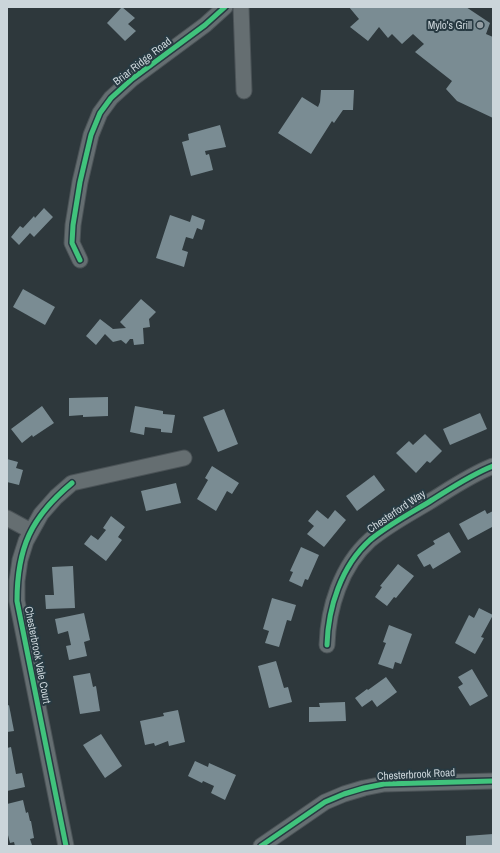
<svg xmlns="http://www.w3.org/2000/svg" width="500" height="853" font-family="'Archivo Narrow',sans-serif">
	<rect width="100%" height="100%" fill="#2e383c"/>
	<g fill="#7a8c93">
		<path d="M 122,7 L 135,18 L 128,24 L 136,31 L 125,41 L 107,23 Z"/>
		<path d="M 349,7 L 466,7 L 490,23 L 486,34 L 493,37 L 493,118 L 457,101 L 446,89 L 452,81 L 415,52 L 424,44 L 413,34 L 402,44 L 392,34 L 388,38 L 379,27 L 368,41 L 350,27 L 359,19 Z"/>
		<path d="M 321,90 L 354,90 L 353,110 L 343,110 L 334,123 L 332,121 L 311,154 L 278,133 L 302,97 L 318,107 L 320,102 Z"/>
		<path d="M 220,125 L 226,147 L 205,151 L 206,155 L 209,154 L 213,170 L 191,176 L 182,142 L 189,140 L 188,134 Z"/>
		<path d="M 44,208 L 53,217 L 34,237 L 30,233 L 19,245 L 11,237 L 20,226 L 23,228 L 34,216 L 35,218 Z"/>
		<path d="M 170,215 L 190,222 L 192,215 L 205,220 L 202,230 L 197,228 L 193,239 L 186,237 L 182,250 L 188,252 L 184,267 L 156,258 Z"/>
		<path d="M 23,289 L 55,307 L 45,325 L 13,307 Z"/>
		<path d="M 141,299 L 156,312 L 149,319 L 150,327 L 143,328 L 144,344 L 134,345 L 133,339 L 130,339 L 126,344 L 121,340 L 113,342 L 105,334 L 96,345 L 86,336 L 100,319 L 113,329 L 126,328 L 120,322 Z"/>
		<path d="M 108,397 L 108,416 L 83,417 L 83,415 L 69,416 L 69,398 Z"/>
		<path d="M 42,406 L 54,423 L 33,437 L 32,435 L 22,443 L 11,429 Z"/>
		<path d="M 135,406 L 163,411 L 163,414 L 175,415 L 172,433 L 161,432 L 161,429 L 145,427 L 144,435 L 130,432 Z"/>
		<path d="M 224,409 L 238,444 L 218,452 L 203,417 Z"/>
		<path d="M 480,413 L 487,429 L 450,445 L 443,429 Z"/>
		<path d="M 425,434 L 442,451 L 430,463 L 427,461 L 416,473 L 396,453 L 409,441 L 413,445 Z"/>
		<path d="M 7,459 L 18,462 L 16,468 L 23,470 L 19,485 L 7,482 Z"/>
		<path d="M 212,466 L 239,483 L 232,494 L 227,491 L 216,511 L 197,499 L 208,480 L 205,478 Z"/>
		<path d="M 374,475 L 385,490 L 357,511 L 346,496 Z"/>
		<path d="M 176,483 L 181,503 L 146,511 L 141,491 Z"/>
		<path d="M 317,510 L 328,519 L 335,510 L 346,520 L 324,547 L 307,534 L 314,526 L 308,521 Z"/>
		<path d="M 485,510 L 487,514 L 493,511 L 492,527 L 468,540 L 459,524 Z"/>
		<path d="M 111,516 L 125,527 L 118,537 L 122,540 L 106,561 L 84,544 L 91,535 L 98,540 L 106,530 L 103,528 Z"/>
		<path d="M 449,532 L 461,552 L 433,569 L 430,564 L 424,567 L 417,555 L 435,544 L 433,541 Z"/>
		<path d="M 301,547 L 319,555 L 308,580 L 305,579 L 302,587 L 289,581 L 293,572 L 290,571 Z"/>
		<path d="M 398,564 L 414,576 L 396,598 L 394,597 L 387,606 L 375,597 L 382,587 L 380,586 Z"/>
		<path d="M 73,566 L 75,608 L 46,609 L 45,595 L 54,595 L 52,567 Z"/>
		<path d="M 272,598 L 296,605 L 291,621 L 287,620 L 279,647 L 265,643 L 269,631 L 263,629 Z"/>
		<path d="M 479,608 L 493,615 L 481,637 L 484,638 L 475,654 L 455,643 L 469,615 L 474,618 Z"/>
		<path d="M 84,613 L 90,640 L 84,642 L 87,656 L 69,660 L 66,646 L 71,645 L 68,631 L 58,634 L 55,619 Z"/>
		<path d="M 389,625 L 412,634 L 401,664 L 395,662 L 393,669 L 378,664 L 386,643 L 383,642 Z"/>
		<path d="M 276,661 L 284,688 L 288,687 L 292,702 L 269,708 L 258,666 Z"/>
		<path d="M 472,669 L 488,696 L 470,706 L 458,687 L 463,684 L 458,677 Z"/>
		<path d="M 90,673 L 93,687 L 96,686 L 100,711 L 80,714 L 73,676 Z"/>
		<path d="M 386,677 L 397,692 L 377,707 L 372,700 L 362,707 L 355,698 L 367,689 L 368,690 Z"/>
		<path d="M 345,702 L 346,721 L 309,722 L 309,707 L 320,707 L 319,703 Z"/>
		<path d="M 9,705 L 14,731 L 7,732 L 7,706 Z"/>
		<path d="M 178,710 L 185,742 L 169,746 L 168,741 L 155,746 L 154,743 L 145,745 L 140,721 L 164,716 L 163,713 Z"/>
		<path d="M 101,734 L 122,766 L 105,778 L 83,745 Z"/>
		<path d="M 11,747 L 16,774 L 22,773 L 25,787 L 7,791 L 7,748 Z"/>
		<path d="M 195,761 L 208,767 L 209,763 L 236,775 L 225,800 L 211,793 L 214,786 L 203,781 L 202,783 L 188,776 Z"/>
		<path d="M 23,800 L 26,813 L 28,812 L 30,821 L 31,821 L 34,838 L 30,839 L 32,845 L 15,846 L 14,842 L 10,843 L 7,831 L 7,804 Z"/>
		<path d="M 493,834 L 493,846 L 466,846 L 466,836 Z"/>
	</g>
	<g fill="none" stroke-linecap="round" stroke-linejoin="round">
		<g stroke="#4b5357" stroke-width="17">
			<g id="minor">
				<path d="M 241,7 L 244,91"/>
				<path d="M 80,260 L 72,243 L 73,225 L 80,182 L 91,135 L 100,113 L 111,98 L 132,79 L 205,25 L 225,7"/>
				<path d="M 7,518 L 31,531"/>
				<path d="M 327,645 C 328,608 341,566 370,540 C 388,525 409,514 429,502 C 450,489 470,475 493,466"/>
				<path d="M 66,846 L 17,601 L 17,581 L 20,560 L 26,541 L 41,514 L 56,497 L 72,483 L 184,458"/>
				<path d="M 261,846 L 325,802 L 344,794 L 364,788 L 384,784 L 493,781"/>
			</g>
		</g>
		<use href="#minor" stroke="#656e71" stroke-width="15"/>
		<g stroke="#283a42" stroke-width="8">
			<g id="cycleway">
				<path d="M 80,260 L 72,243 L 73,225 L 80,182 L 91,135 L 100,113 L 111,98 L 132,79 L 205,25 L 225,7"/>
				<path d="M 327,645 C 328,608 341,566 370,540 C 388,525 409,514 429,502 C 450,489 470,475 493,466"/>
				<path d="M 66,846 L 17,601 C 17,548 31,517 72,483"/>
				<path d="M 261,846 L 325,802 L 344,794 L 364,788 L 384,784 L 493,781"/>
			</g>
		</g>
		<use href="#cycleway" stroke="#40c37c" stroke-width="5"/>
	</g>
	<circle fill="#949ea3" stroke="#283a42" stroke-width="1.5" cx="480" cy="25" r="4"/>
	<g text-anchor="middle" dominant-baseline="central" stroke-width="4" stroke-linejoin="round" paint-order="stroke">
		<g font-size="11" fill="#cbd5da" stroke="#283a42" text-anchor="end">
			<text x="472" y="25">Mylo's Grill</text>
		</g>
		<g font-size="11" fill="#cbd5da" stroke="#283a42">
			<text transform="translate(142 61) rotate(-38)">Briar Ridge Road</text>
			<text transform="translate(396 511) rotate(-34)">Chesterford Way</text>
			<text transform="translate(38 655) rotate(79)">Chesterbrook Vale Court</text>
			<text transform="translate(416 774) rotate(-3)">Chesterbrook Road</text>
		</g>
	</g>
	<rect width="500" height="853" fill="none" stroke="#cbd5da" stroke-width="16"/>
</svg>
